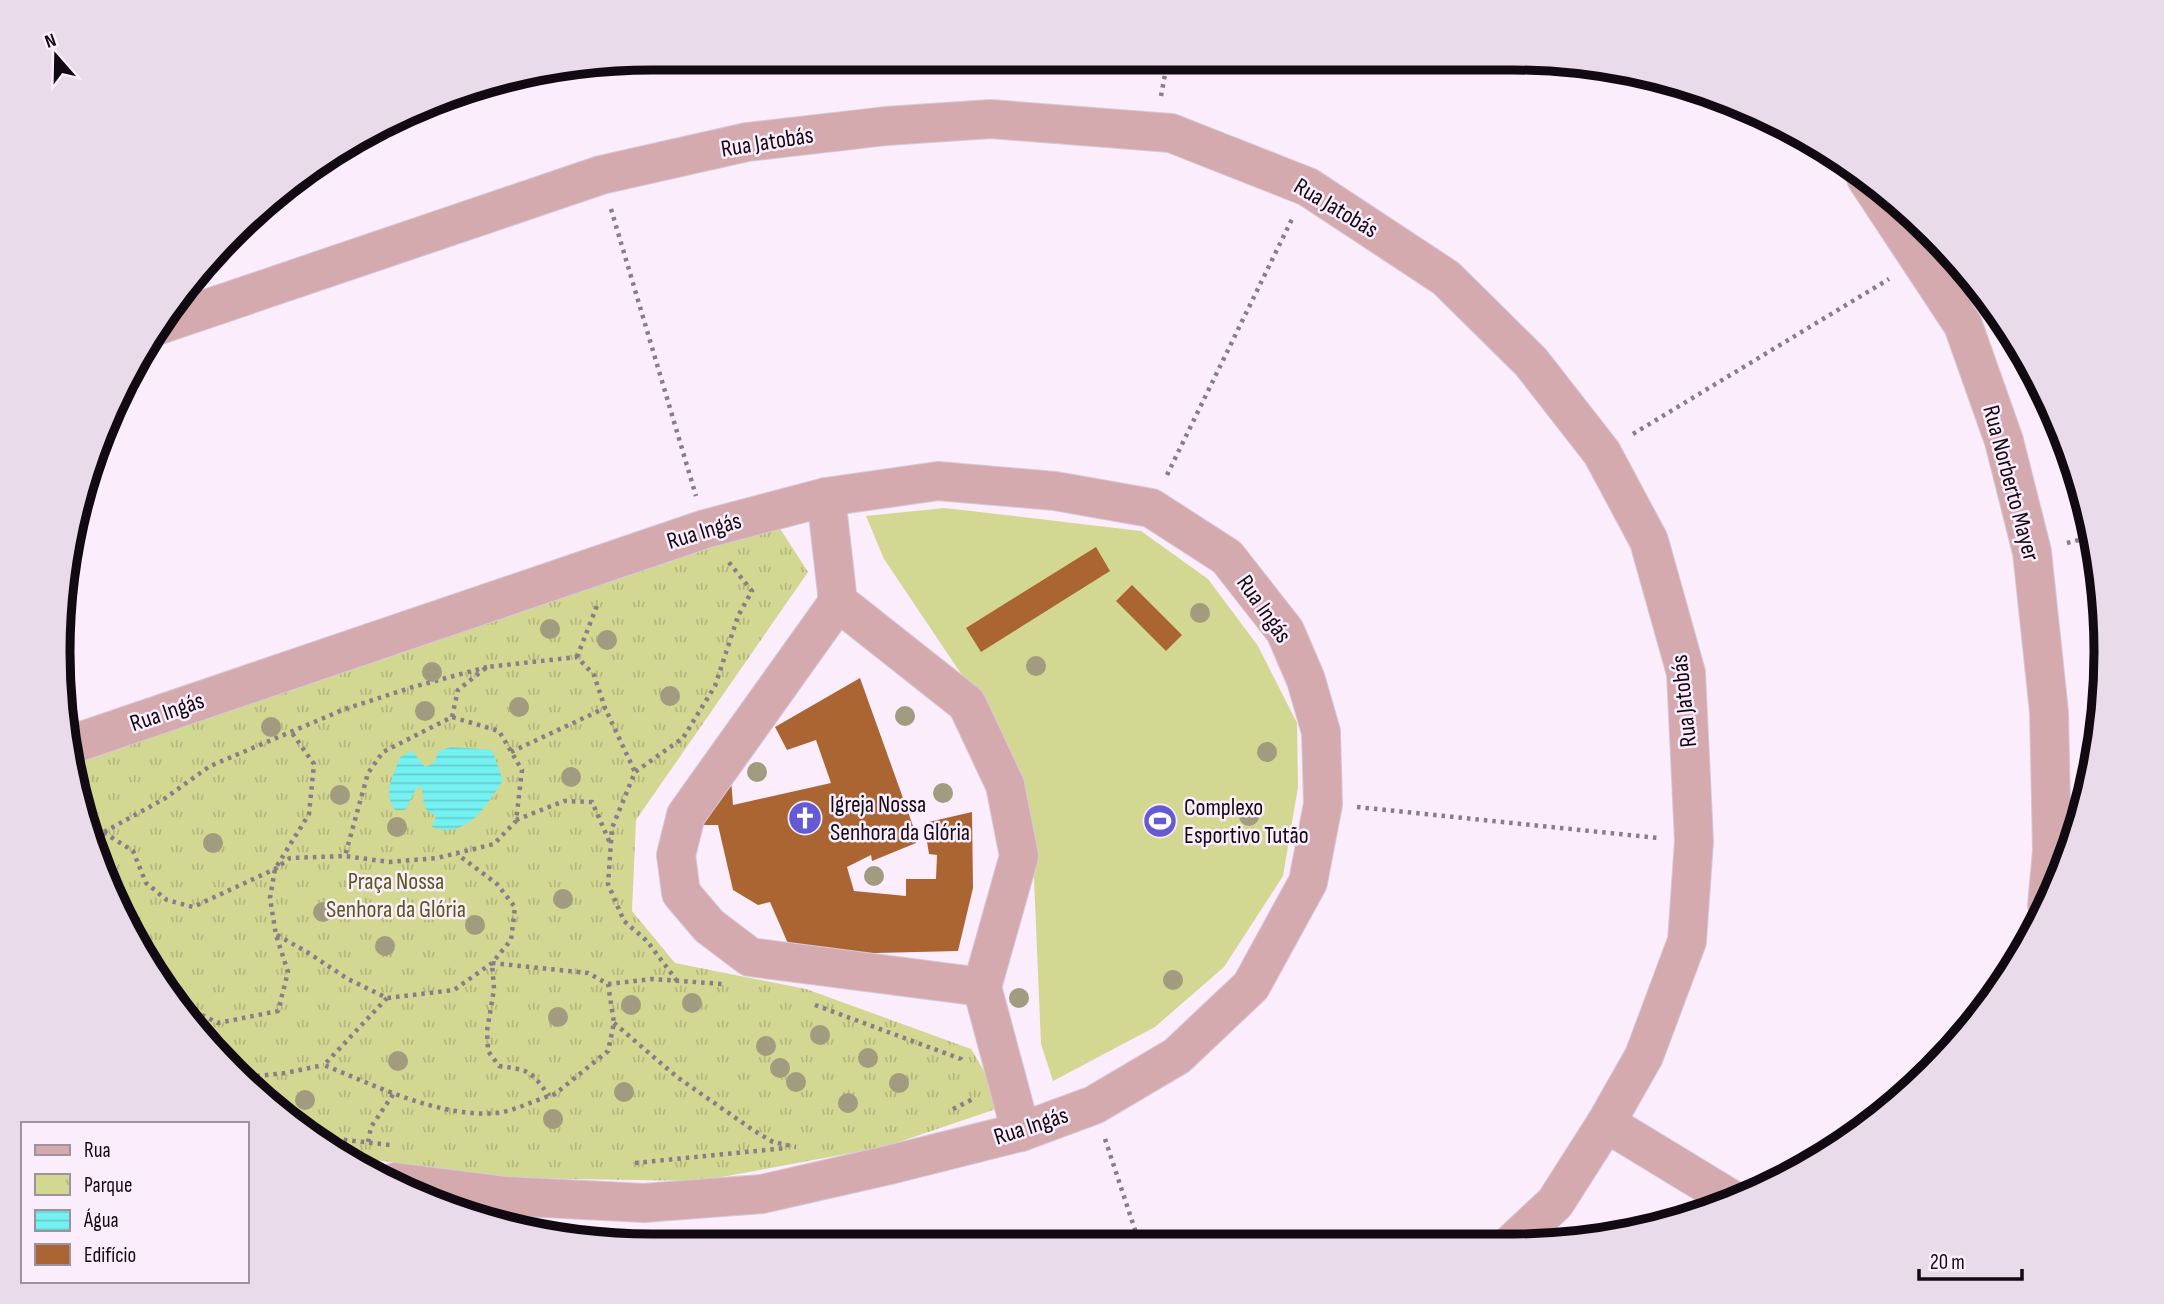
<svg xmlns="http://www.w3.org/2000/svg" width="2164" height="1304" font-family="'Sofia Sans Condensed',sans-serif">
	<defs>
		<pattern id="park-tufts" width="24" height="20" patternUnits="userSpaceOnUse" patternTransform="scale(1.75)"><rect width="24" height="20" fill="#d2d792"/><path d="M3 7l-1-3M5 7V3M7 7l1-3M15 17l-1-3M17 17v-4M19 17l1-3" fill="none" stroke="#b3b77d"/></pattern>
		<pattern id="water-rules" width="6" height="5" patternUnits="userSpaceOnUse" patternTransform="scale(1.75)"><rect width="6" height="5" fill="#75f1f2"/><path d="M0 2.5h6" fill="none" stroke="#64cdce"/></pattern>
	</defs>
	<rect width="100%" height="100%" fill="#fcedfc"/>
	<path fill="url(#park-tufts)" d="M 779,527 L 808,572 L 636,820 L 632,911 L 675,963 L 806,989 L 971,1049 L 1005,1106 L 884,1147 L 700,1181 L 503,1178 L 340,1155 L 322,1146 L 180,1013 L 89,843 L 76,764 L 432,630 Z"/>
	<path fill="#d2d792" d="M 945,508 L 1141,531 L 1208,579 L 1258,646 L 1297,723 L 1298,787 L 1283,876 L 1224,967 L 1155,1027 L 1053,1081 L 1041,1044 L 1033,855 L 1020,770 L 968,684 L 884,559 L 866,516 Z"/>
	<path fill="url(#water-rules)" d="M 451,747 L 492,750 L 503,780 C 487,805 467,840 432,827 L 436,816 C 418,807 427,802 421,787 L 418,786 L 405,810 L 395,810 C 382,792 394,776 400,757 L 412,751 L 425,767 L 434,763 L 439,751 Z"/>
	<g fill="#ab6533">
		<path d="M 1096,547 L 1110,571 L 981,652 L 966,628 Z"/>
		<path d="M 1132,585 L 1182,635 L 1166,651 L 1116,601 Z"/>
		<path d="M 860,678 L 913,826 L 916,843 L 872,861 L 871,855 L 847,867 L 854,891 L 906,896 L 906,879 L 936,879 L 937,855 L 929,854 L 924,823 L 972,812 L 973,888 L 958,951 L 793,955 L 770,902 L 758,905 L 733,890 L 718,825 L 696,825 L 731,779 L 733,805 L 831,783 L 816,740 L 787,750 L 775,727 Z"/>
		<path d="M 99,861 L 106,864 L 113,872 L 112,885 Z"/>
	</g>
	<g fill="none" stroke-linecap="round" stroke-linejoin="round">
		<g stroke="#d7c9d7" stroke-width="40">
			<g id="minor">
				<path d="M 1866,178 L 1963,325 L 2004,441 L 2032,552 L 2049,712 L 2052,851 L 2047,905"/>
				<path d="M 156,326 L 601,175 L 747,142 L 886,126 L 991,119 L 1171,133 L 1308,187 L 1446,278 L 1531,362 L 1602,453 L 1649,541 L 1686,673 L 1694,841 L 1687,941 L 1644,1056 L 1606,1123 L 1555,1203 L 1510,1245"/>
				<path d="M 826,497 L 838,602 L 967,704 L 1005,785 L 1019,856 L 982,987 L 1021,1132"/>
				<path d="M 838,602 L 686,815 L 676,855 L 681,893 L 709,926 L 750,957 L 982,987"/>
				<path d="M 73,744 L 705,529 L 826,497 L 938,481 L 1055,491 L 1151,508 L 1227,557 L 1285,631 L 1306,680 L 1321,732 L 1323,804 L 1308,882 L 1251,986 L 1177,1056 L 1094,1105 L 1021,1132 L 889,1165 L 762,1194 L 644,1203 L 506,1196 L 395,1182"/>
				<path d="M 1606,1123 L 1731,1199"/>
			</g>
		</g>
		<g stroke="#887d88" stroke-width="4.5" stroke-dasharray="3.5 5" stroke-linecap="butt">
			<path d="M 1161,96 L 1168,58"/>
			<path d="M 611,209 L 696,496"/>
			<path d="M 1633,434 L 1889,279"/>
			<path d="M 1167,475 L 1292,219"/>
			<path d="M 2067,543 L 2095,536"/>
			<path d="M 577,657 L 598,603"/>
			<path d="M 452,717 L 458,690 L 487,667 L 577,657 L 594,675 L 605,708 L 635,772"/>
			<path d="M 511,752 L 605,708"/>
			<path d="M 1357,807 L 1658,838"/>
			<path d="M 516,820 L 564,801 L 592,802 L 610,843"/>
			<path d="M 104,832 L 164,799 L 210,766 L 345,709 L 413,687 L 487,667"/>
			<path d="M 88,838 L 103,832 L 133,851 L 146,883 L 167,900 L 193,907 L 275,869 L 290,858 L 345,856 L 389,862 L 437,858 L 494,844 L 516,821 L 522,770 L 499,731 L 452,717 L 383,752 L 368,773 L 345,856"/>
			<path d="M 277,935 L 307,952 L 348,979 L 387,998 L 454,990 L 492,963 L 511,940 L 515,907 L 497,884 L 457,854"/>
			<path d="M 677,981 L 647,941 L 624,921 L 608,884 L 612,828 L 635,772 L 683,738 L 715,686 L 738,616 L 752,591 L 727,560"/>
			<path d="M 608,984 L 653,979 L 722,984"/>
			<path d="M 387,998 L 324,1065 C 376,1086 440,1118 497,1113 C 514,1111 533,1101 549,1096 L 555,1094 L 608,1051 L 614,1023 L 608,984 L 588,973 L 492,963 L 494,989 L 487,1031 L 488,1051 L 499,1066 C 530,1070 531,1071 549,1096"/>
			<path d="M 172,999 L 175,1002 L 218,1023 L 278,1011 L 288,972 L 276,935 L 270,898 L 275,869 L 309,814 L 314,764 L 292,733"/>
			<path d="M 815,1005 L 961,1059 L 963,1062"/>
			<path d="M 614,1023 L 677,1077 L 753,1130 L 773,1142 L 796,1147"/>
			<path d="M 248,1077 L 285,1073 L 324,1065"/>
			<path d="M 953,1109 L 973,1099"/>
			<path d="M 310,1136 L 390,1145"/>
			<path d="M 1105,1139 L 1140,1245"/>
			<path d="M 368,1142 L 371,1127 L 394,1093"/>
			<path d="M 635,1163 L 786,1148"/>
		</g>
		<use href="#minor" stroke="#d4aaaf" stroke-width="38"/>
	</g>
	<g fill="#a19c7f">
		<circle cx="1200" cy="613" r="10"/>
		<circle cx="550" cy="629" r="10"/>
		<circle cx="607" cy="640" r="10"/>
		<circle cx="1036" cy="666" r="10"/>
		<circle cx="432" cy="672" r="10"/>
		<circle cx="670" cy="696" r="10"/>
		<circle cx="519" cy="707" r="10"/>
		<circle cx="425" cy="711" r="10"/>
		<circle cx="905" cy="716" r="10"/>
		<circle cx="271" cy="727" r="10"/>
		<circle cx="1267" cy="752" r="10"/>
		<circle cx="757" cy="772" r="10"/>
		<circle cx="571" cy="777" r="10"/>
		<circle cx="943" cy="793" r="10"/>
		<circle cx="340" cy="795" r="10"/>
		<circle cx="1249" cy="816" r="10"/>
		<circle cx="397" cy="827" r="10"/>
		<circle cx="213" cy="843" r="10"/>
		<circle cx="874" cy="876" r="10"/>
		<circle cx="563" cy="899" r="10"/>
		<circle cx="323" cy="912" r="10"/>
		<circle cx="475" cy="925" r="10"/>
		<circle cx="385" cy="946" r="10"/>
		<circle cx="1173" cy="980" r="10"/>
		<circle cx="1019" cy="998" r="10"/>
		<circle cx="692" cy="1003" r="10"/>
		<circle cx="631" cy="1005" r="10"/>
		<circle cx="558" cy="1017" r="10"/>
		<circle cx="820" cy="1035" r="10"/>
		<circle cx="766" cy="1046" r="10"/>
		<circle cx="868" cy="1058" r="10"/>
		<circle cx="398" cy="1061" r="10"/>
		<circle cx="780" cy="1068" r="10"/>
		<circle cx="796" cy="1082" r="10"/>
		<circle cx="899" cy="1083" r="10"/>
		<circle cx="624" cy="1092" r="10"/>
		<circle cx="305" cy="1100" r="10"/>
		<circle cx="848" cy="1103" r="10"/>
		<circle cx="553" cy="1119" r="10"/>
	</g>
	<defs>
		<g id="church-disc" transform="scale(1.75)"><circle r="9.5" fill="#645bd4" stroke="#fcedfc"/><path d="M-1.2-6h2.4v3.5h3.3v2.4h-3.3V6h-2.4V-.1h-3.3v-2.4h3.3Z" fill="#fff"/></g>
		<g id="stadium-disc" transform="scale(1.75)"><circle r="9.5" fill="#645bd4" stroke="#fcedfc"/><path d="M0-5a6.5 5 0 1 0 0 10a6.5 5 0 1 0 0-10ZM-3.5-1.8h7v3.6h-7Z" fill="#fff"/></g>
	</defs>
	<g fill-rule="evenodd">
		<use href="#church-disc" x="805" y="818"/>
		<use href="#stadium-disc" x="1160" y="821"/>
	</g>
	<g text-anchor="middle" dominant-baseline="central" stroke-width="5" stroke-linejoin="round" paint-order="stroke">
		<g font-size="24" fill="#120a12" stroke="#fcedfc">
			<text transform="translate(767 142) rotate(-9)">Rua Jatobás</text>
			<text transform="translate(1336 208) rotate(31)">Rua Jatobás</text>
			<text transform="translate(2011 483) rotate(75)">Rua Norberto Mayer</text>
			<text transform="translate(704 531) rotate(-17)">Rua Ingás</text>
			<text transform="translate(1264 609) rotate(55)">Rua Ingás</text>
			<text transform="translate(1684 701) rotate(-96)">Rua Jatobás</text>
			<text transform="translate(167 712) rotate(-19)">Rua Ingás</text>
			<text transform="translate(1031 1126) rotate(-18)">Rua Ingás</text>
		</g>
		<g font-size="24" fill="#120a12" stroke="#fcedfc" text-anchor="start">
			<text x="830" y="804">Igreja Nossa<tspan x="830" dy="28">Senhora da Glória</tspan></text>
			<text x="1184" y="807">Complexo<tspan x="1184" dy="28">Esportivo Tutão</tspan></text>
		</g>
		<g font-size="24" fill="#565919" stroke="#fcedfc">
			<text x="396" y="881">Praça Nossa<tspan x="396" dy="28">Senhora da Glória</tspan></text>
		</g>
	</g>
	<path d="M0 0H2164V1304H0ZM652 70H1512A582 582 0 0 1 2094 652V652A582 582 0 0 1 1512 1234H652A582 582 0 0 1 70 652V652A582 582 0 0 1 652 70Z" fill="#e9dbe9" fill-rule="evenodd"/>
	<path fill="none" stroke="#120a12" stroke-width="9" d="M652 70H1512A582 582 0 0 1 2094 652V652A582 582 0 0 1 1512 1234H652A582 582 0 0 1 70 652V652A582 582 0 0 1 652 70Z"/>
	<rect x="21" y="1122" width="228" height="161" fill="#fcedfc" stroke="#9e929e" stroke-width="2"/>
	<rect x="35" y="1145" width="35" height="10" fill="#d4aaaf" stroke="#9e929e" stroke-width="2"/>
	<text x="84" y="1157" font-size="21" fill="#120a12">Rua</text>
	<rect x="35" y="1174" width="35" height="21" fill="url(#park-tufts)" stroke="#9e929e" stroke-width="2"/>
	<text x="84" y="1192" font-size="21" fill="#120a12">Parque</text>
	<rect x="35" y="1210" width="35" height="21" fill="url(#water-rules)" stroke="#9e929e" stroke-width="2"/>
	<text x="84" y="1227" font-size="21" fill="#120a12">Água</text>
	<rect x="35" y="1244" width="35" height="21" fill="#ab6533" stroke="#9e929e" stroke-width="2"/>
	<text x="84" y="1262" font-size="21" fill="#120a12">Edifício</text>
	<g transform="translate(56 56) rotate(340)" stroke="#fcedfc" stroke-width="5" paint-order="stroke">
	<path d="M0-5L12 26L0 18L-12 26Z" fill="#120a12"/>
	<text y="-10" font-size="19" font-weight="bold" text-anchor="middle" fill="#120a12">N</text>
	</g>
	<path d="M1919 1269v10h103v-10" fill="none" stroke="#120a12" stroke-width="3.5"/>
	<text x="1930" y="1269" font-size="21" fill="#120a12" stroke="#fcedfc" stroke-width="5" paint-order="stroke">20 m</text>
</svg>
